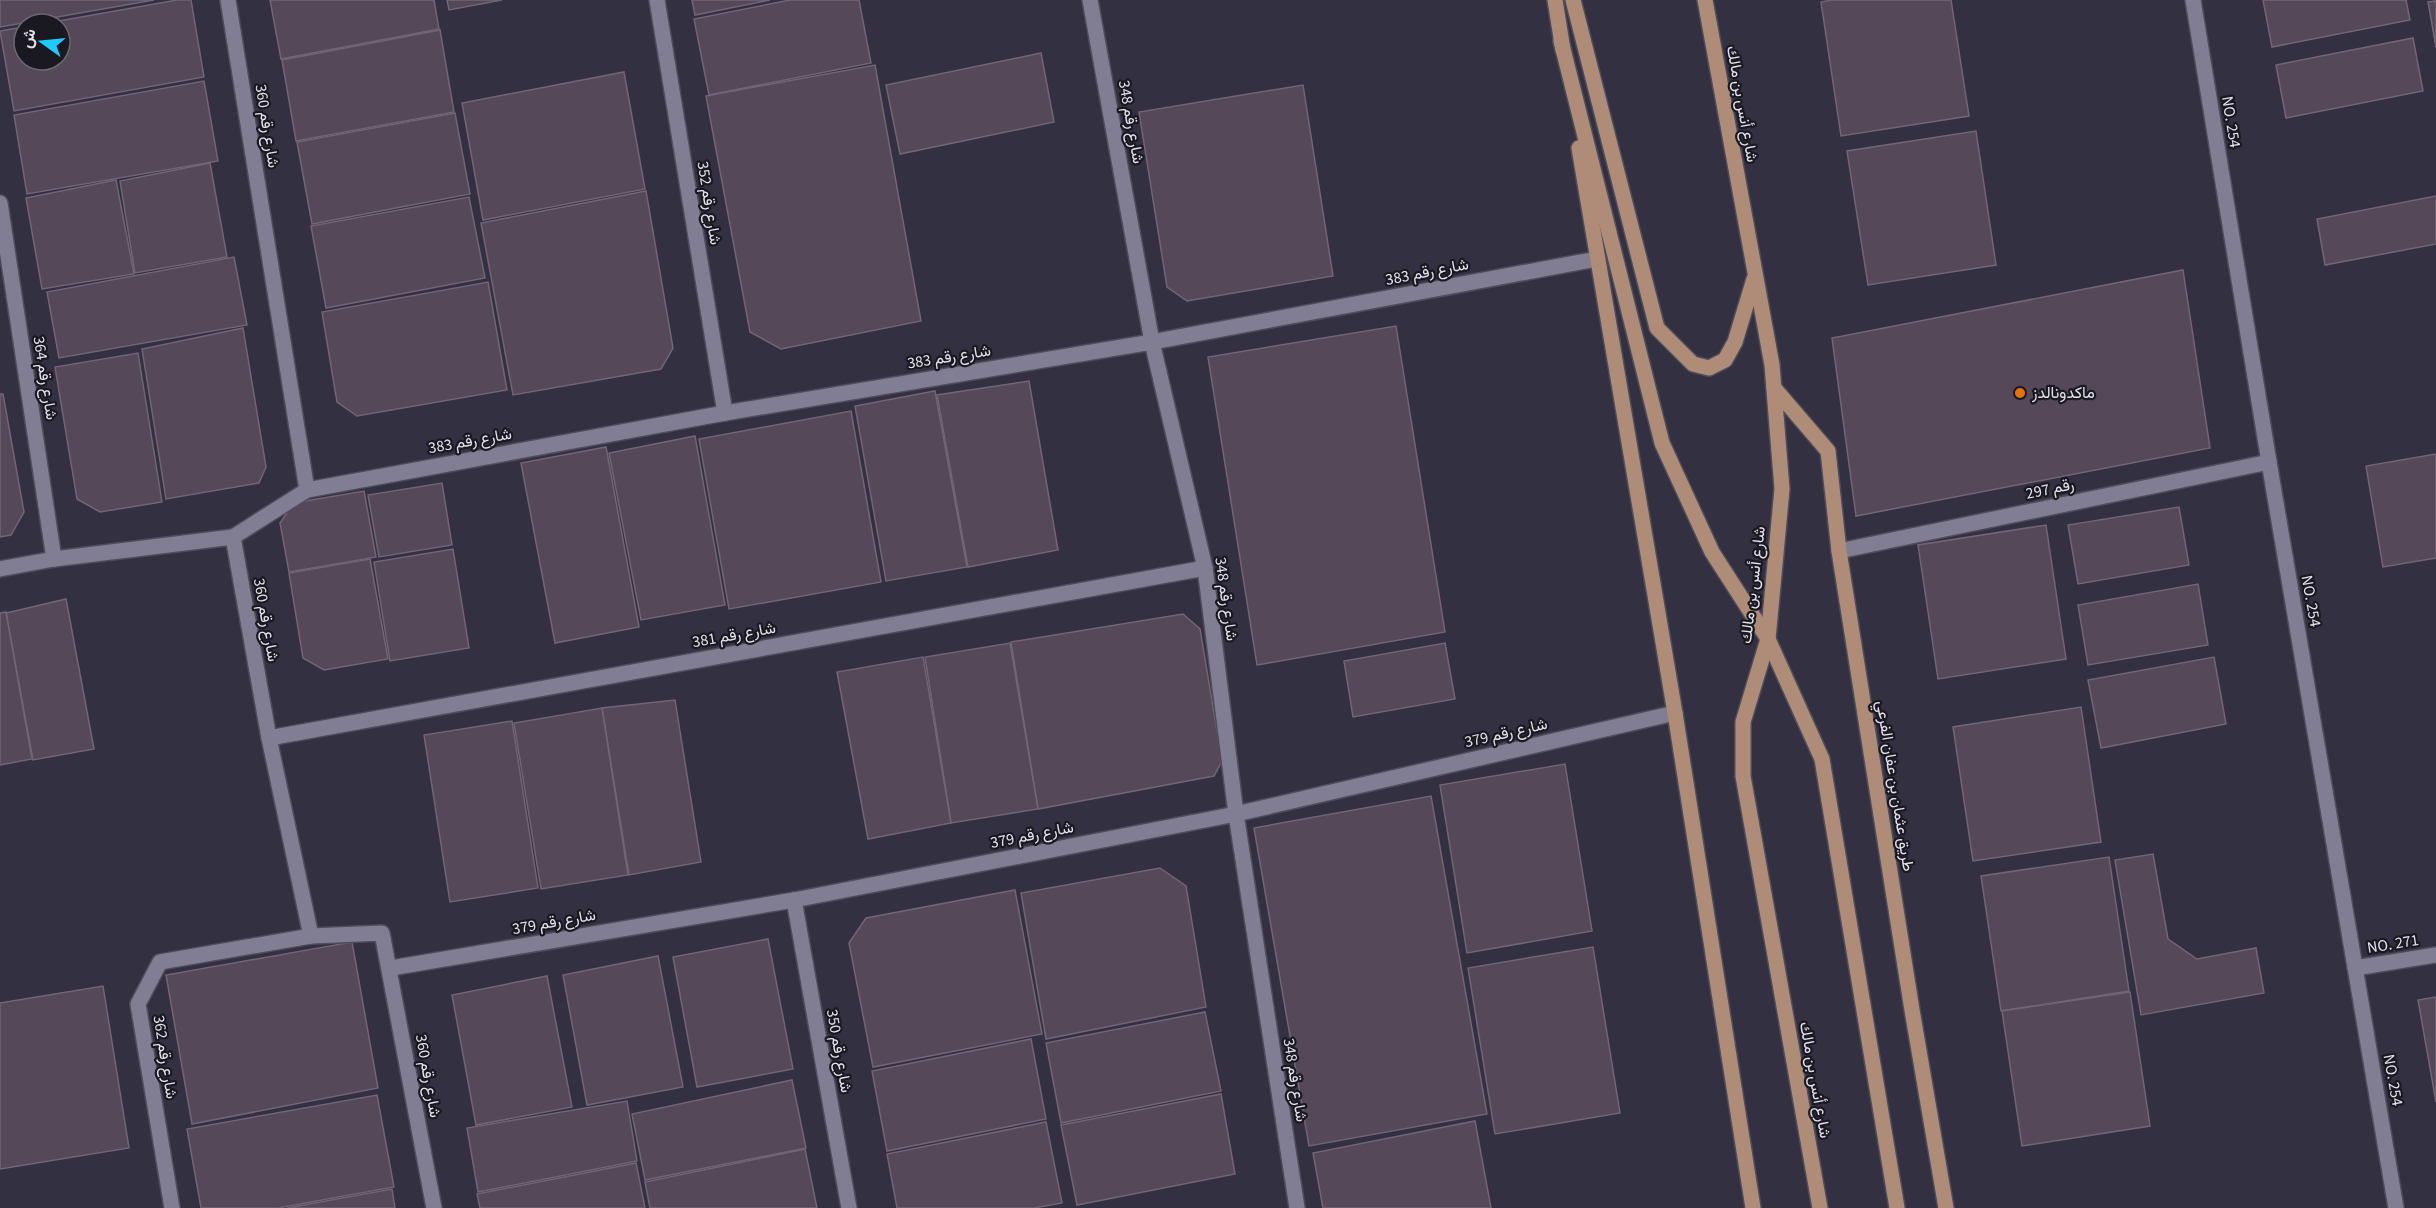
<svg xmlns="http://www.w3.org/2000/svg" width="2436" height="1208" font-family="'Source Sans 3',Vazirmatn,sans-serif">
	<rect width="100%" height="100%" fill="#333042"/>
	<g fill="#554859" stroke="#716576" stroke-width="1.5">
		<path d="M 0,0 L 154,0 L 0,27 Z"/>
		<path d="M 177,0 L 191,0 L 204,77 L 14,111 L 0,31 L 24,27 L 24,60 L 60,60 L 60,24 L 42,24 Z"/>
		<path d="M 270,0 L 434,0 L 439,29 L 281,59 Z"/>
		<path d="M 447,0 L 502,0 L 449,10 Z"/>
		<path d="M 692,0 L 770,0 L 695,15 Z"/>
		<path d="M 790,0 L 859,0 L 871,63 L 709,95 L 694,19 Z"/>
		<path d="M 1832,0 L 1951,0 L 1969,116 L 1841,136 L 1821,2 Z"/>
		<path d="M 2263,0 L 2406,0 L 2410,20 L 2272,47 Z"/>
		<path d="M 2436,1 L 2436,47 L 2428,2 Z"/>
		<path d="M 440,30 L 454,112 L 296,141 L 282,60 Z"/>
		<path d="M 2413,38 L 2423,91 L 2286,118 L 2276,65 Z"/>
		<path d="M 1041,53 L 1054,122 L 900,154 L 886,85 Z"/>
		<path d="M 875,65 L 921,321 L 781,349 L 750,332 L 706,96 Z"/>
		<path d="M 624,72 L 645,189 L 483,220 L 462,103 Z"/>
		<path d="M 204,81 L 218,161 L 27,194 L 14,115 Z"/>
		<path d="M 1303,85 L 1333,276 L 1187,301 L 1167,287 L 1139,112 Z"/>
		<path d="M 455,113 L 470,194 L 312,224 L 297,142 Z"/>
		<path d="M 1976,131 L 1996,265 L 1868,285 L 1847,151 Z"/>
		<path d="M 210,163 L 227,257 L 135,273 L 120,181 Z"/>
		<path d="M 116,180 L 134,274 L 42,289 L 26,198 Z"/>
		<path d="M 646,191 L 673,348 L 661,369 L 513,395 L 481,223 Z"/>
		<path d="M 2436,196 L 2436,244 L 2325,265 L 2317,219 Z"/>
		<path d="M 469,197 L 485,278 L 326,308 L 311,226 Z"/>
		<path d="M 234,257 L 247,325 L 59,358 L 47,292 Z"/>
		<path d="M 2183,270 L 2210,448 L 1856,516 L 1832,338 Z"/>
		<path d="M 488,282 L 507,390 L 357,416 L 337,402 L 322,312 Z"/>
		<path d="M 1396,326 L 1445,632 L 1257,665 L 1208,357 Z"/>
		<path d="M 243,328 L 266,467 L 259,483 L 166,499 L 142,349 Z"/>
		<path d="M 138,353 L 162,502 L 100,512 L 77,499 L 55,367 Z"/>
		<path d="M 1029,381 L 1058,550 L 968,567 L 937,395 Z"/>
		<path d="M 935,391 L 967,567 L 886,581 L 855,406 Z"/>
		<path d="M 0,394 L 3,394 L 24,512 L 11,535 L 0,537 Z"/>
		<path d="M 851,411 L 881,582 L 729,609 L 699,439 Z"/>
		<path d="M 695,436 L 725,605 L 641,620 L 609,453 Z"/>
		<path d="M 606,447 L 639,627 L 555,643 L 521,463 Z"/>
		<path d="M 2436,454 L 2436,558 L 2383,567 L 2366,466 Z"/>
		<path d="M 442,483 L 452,545 L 379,557 L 368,495 Z"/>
		<path d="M 364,491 L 376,557 L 289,572 L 280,523 L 294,503 Z"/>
		<path d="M 2179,507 L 2189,565 L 2078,584 L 2068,525 Z"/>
		<path d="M 2046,525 L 2066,659 L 1938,679 L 1918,545 Z"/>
		<path d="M 453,549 L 469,648 L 390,661 L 374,562 Z"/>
		<path d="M 370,559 L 388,659 L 324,670 L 303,658 L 289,573 Z"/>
		<path d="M 2198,584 L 2208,645 L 2088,665 L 2078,605 Z"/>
		<path d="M 66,599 L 94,749 L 33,760 L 6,613 Z"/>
		<path d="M 6,612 L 32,759 L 0,765 L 0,613 Z"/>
		<path d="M 1183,614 L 1200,629 L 1222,761 L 1214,776 L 1038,809 L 1011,642 Z"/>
		<path d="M 1010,643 L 1038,809 L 951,823 L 925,657 Z"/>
		<path d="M 1445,643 L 1455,699 L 1353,717 L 1344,661 Z"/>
		<path d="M 923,657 L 951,823 L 868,839 L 837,672 Z"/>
		<path d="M 2214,657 L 2226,724 L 2101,748 L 2088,680 Z"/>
		<path d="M 675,700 L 701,862 L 629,875 L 602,708 Z"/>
		<path d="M 2081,707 L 2101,842 L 1973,861 L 1953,727 Z"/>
		<path d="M 602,708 L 628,875 L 541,889 L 514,723 Z"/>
		<path d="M 512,721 L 538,888 L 450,902 L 424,735 Z"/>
		<path d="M 1565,764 L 1592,931 L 1467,953 L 1440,785 Z"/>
		<path d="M 1431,796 L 1487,1114 L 1309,1146 L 1254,828 Z"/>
		<path d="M 2153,854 L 2168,939 L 2197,959 L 2256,948 L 2264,993 L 2141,1015 L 2115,860 Z"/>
		<path d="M 2109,857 L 2129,991 L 2001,1011 L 1981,876 Z"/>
		<path d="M 1160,868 L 1186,886 L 1206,1007 L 1046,1039 L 1021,893 Z"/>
		<path d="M 1015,890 L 1042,1034 L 873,1067 L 849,943 L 866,918 Z"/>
		<path d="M 768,939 L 793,1069 L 697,1087 L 673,957 Z"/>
		<path d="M 352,942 L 378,1088 L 192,1124 L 166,975 Z"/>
		<path d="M 1593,947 L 1620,1113 L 1495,1134 L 1468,968 Z"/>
		<path d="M 658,956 L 683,1087 L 587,1105 L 563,975 Z"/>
		<path d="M 547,976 L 572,1107 L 476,1125 L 452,995 Z"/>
		<path d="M 103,986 L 129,1148 L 0,1169 L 0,1003 Z"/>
		<path d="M 2130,992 L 2150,1126 L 2022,1146 L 2002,1011 Z"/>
		<path d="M 2436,997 L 2436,1102 L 2418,1000 Z"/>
		<path d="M 1205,1012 L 1221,1091 L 1061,1123 L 1046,1043 Z"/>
		<path d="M 1031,1039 L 1046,1119 L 887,1151 L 872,1071 Z"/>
		<path d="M 792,1080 L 806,1148 L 645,1180 L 632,1114 Z"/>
		<path d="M 1221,1094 L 1235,1174 L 1077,1205 L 1061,1125 Z"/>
		<path d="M 377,1095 L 394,1187 L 278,1208 L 201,1208 L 187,1129 Z"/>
		<path d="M 627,1101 L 637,1161 L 478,1192 L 467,1128 Z"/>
		<path d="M 1475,1121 L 1491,1208 L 1323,1208 L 1313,1153 Z"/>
		<path d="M 1046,1122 L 1062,1203 L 1034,1208 L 897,1208 L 887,1154 Z"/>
		<path d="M 805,1149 L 817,1208 L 650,1208 L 645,1182 Z"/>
		<path d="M 636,1163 L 645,1208 L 480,1208 L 477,1194 Z"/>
		<path d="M 392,1189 L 395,1208 L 287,1208 Z"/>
	</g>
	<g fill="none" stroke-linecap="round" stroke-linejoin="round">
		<g stroke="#4f4c5b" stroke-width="18">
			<g id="minor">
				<path d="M 228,0 L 307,490"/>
				<path d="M 657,0 L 725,413"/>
				<path d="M 1090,0 L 1152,342 L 1205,568 L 1236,814 L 1297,1208"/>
				<path d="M 2193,0 L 2269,462 L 2396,1208"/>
				<path d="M 0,203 L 54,559"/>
				<path d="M 233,537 L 269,738 L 311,936 L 382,933 L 434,1208"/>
				<path d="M 1839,551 L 2269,462"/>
				<path d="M 0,569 L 54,559 L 233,537 L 307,490 L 725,413 L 1152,342 L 1597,259"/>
				<path d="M 269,738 L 1205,568"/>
				<path d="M 794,900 L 849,1208"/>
				<path d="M 391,968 L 794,900 L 1236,814 L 1675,713"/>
				<path d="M 2355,968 L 2436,955"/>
				<path d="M 172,1208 L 138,1004 L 160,962 L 311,936"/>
			</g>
		</g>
		<g stroke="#4f4c5b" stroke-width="18">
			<g id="major">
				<path d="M 1555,0 L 1563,50"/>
				<path d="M 1573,0 L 1657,328 L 1693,364 L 1709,368 L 1725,360 L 1735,342 L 1754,279"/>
				<path d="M 1705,0 L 1772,365 L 1782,489 L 1768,639 L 1743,722 L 1743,776 L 1820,1208"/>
				<path d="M 1561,41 L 1662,443 L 1712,552 L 1768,639 L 1822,759 L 1897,1208"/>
				<path d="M 1579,148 L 1675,713 L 1753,1208"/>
				<path d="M 1774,388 L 1828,451 L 1839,551 L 1912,1010 L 1946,1208"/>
			</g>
		</g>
		<use href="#minor" stroke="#817e93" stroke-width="15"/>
		<use href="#major" stroke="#af8c77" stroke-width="15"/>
	</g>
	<circle fill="#e8710a" stroke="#1a1921" stroke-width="2" cx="2020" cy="393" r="6"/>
	<g text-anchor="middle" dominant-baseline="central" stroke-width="4.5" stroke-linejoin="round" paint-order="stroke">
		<g font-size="16" fill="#e2e1ec" stroke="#1a1921">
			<text transform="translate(1742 104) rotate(80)">شارع أنس بن مالك</text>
			<text transform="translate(1131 122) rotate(80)">شارع رقم 348</text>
			<text transform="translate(2231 122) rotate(81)">NO. 254</text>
			<text transform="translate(267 126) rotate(81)">شارع رقم 360</text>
			<text transform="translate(709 203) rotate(81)">شارع رقم 352</text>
			<text transform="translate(1427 272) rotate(-11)">شارع رقم 383</text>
			<text transform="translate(949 357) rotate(-9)">شارع رقم 383</text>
			<text transform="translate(45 378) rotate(81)">شارع رقم 364</text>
			<text transform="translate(470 441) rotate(-10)">شارع رقم 383</text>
			<text transform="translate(2050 489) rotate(-12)">رقم 297</text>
			<text transform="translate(1753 585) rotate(-83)">شارع أنس بن مالك</text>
			<text transform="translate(1226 599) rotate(82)">شارع رقم 348</text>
			<text transform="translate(2311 601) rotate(80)">NO. 254</text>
			<text transform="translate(266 620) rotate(80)">شارع رقم 360</text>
			<text transform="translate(734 635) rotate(-10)">شارع رقم 381</text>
			<text transform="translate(1506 733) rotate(-13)">شارع رقم 379</text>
			<text transform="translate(1895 786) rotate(81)">طريق عثمان بن عفان الفرعي</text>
			<text transform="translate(1032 835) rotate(-11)">شارع رقم 379</text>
			<text transform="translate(554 922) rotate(-10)">شارع رقم 379</text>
			<text transform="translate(2393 944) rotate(-9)">NO. 271</text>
			<text transform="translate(839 1051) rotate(80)">شارع رقم 350</text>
			<text transform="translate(165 1057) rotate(81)">شارع رقم 362</text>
			<text transform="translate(428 1076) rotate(80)">شارع رقم 360</text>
			<text transform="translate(1295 1080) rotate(81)">شارع رقم 348</text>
			<text transform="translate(1815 1080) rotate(80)">شارع أنس بن مالك</text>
			<text transform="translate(2393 1080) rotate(80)">NO. 254</text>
		</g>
		<g font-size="16" fill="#e2e1ec" stroke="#1a1921" text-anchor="start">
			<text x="2032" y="393">ماكدونالدز</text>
		</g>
	</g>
	<g transform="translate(42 42) rotate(285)"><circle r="28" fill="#1a1921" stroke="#6a6972" stroke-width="1.5"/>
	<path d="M0-4.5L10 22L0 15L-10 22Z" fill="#20c9fd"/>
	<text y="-9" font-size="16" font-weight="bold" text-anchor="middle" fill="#e2e1ec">ش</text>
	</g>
</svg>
